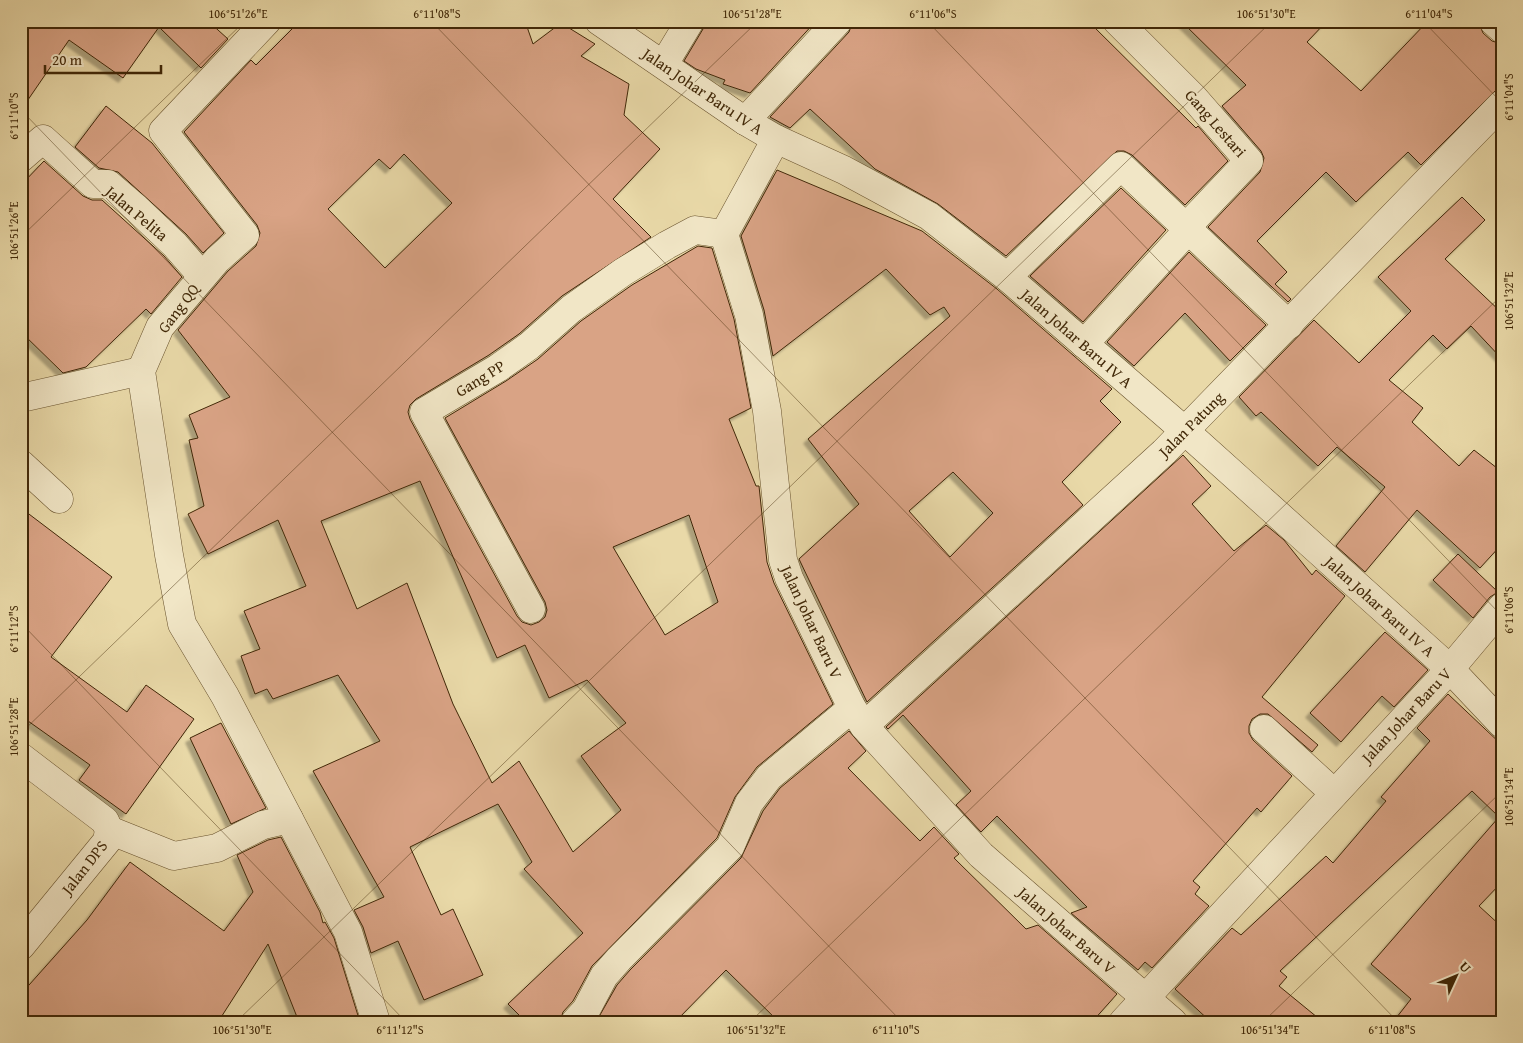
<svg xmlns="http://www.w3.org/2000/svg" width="1523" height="1043" font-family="'Gentium Book Plus',serif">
	<defs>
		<filter id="shadow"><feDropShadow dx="-4.5" dy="4.5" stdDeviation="1" flood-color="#0004"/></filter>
	</defs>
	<rect width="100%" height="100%" fill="#e9d9a8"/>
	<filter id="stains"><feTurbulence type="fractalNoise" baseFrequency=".004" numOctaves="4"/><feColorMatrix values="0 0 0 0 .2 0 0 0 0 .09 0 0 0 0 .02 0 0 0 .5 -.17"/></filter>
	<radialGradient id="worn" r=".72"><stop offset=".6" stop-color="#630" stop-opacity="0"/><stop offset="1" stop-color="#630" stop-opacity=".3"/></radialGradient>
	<g fill="#d9a385" stroke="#402707" fill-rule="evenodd" filter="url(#shadow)">
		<path d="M 21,21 L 208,21 L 228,39 L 201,68 L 159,27 L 123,78 L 69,40 L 21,110 Z"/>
		<path d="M 300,21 L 525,21 L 533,44 L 561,23 L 595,44 L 581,56 L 629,84 L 624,115 L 660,149 L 613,199 L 651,237 L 562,296 L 519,334 L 489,355 L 416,399 L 410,405 L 408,412 L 410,419 L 517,616 L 522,622 L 531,625 L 539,622 L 545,617 L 547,610 L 545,602 L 445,418 L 506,381 L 538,359 L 581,321 L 632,285 L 698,246 L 712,248 L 734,319 L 751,408 L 729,419 L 756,486 L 759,486 L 767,562 L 774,583 L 833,704 L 757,767 L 735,797 L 717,838 L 592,966 L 573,1001 L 563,1012 L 560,1022 L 526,1022 L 508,1004 L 583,933 L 524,869 L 532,862 L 498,804 L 410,847 L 441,915 L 453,909 L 483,975 L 424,1000 L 398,941 L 371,953 L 363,927 L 354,910 L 384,897 L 313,771 L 380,741 L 338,675 L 273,699 L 267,689 L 255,694 L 241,656 L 260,649 L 244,611 L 306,586 L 278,520 L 208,554 L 188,514 L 204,506 L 189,440 L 198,438 L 189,415 L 230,397 L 178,330 L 228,271 L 256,246 L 260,233 L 257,225 L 184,132 L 251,60 L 256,65 ZM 404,154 L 452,203 L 385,268 L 328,209 L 379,159 L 390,169 ZM 420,481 L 497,658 L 525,645 L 549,698 L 587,680 L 626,723 L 581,756 L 621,810 L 573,852 L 519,761 L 492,783 L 453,704 L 407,583 L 357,609 L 321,521 ZM 689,515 L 718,602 L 665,635 L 613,547 Z"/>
		<path d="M 706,21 L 816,21 L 750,93 L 723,84 L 725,80 L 696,69 L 684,61 L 703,29 Z"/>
		<path d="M 853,21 L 1088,21 L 1196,128 L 1198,126 L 1228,161 L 1185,205 L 1132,155 L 1124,151 L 1117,151 L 1006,256 L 938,204 L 875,169 L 810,109 L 790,128 L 770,117 L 849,32 Z"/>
		<path d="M 1181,21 L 1327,21 L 1307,42 L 1361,91 L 1428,21 L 1478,21 L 1483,33 L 1492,41 L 1502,44 L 1502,84 L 1421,165 L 1408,152 L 1356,202 L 1326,172 L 1257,241 L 1287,272 L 1275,284 L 1291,299 L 1288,302 L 1208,227 L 1260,172 L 1264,158 L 1261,151 L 1222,106 L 1246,85 Z"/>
		<path d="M 106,106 L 152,143 L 224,233 L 203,253 L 186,234 L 118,172 L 99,168 L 75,147 Z"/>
		<path d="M 44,161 L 83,196 L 92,200 L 102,200 L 164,256 L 182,277 L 151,314 L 146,309 L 86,367 L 63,373 L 21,332 L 21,185 Z"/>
		<path d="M 777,170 L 922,231 L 997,289 L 1112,389 L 1100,401 L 1121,422 L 1062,482 L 1083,505 L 867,702 L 799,559 L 859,504 L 808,439 L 950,316 L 944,307 L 930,315 L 886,269 L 773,356 L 764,310 L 741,236 ZM 953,472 L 993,513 L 950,557 L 909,511 Z"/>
		<path d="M 1121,188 L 1166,230 L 1083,322 L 1030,276 Z"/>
		<path d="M 1462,197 L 1485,220 L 1445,259 L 1502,313 L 1502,359 L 1471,326 L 1447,349 L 1433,335 L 1389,380 L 1423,408 L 1412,422 L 1459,466 L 1474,450 L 1502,472 L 1502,544 L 1480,568 L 1417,510 L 1365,572 L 1336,546 L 1385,487 L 1337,447 L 1318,466 L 1261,412 L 1256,416 L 1239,397 L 1314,320 L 1359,363 L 1411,311 L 1378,277 Z"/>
		<path d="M 1189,252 L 1266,325 L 1230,361 L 1185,313 L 1134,366 L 1107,342 Z"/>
		<path d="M 1183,455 L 1211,486 L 1192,504 L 1234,551 L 1266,525 L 1284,540 L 1312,575 L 1316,570 L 1345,596 L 1262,697 L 1318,745 L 1312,752 L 1268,714 L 1260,714 L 1252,719 L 1249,726 L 1249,733 L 1253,740 L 1292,776 L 1261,812 L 1257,808 L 1193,881 L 1200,887 L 1195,894 L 1209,906 L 1152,968 L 1145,962 L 1138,970 L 1071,913 L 1087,907 L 997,816 L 981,832 L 956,805 L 971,791 L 903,715 L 888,729 L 886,727 Z"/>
		<path d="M 21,508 L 112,577 L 51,657 L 127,712 L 146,685 L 194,719 L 126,814 L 79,780 L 90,765 L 21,716 Z"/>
		<path d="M 1458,554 L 1498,592 L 1490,597 L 1473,618 L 1433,580 Z"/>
		<path d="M 1385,632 L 1428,670 L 1394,707 L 1382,696 L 1341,742 L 1310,713 Z"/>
		<path d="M 1448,694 L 1502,745 L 1502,882 L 1479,906 L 1502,927 L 1502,1022 L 1393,1022 L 1411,999 L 1371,964 L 1499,817 L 1472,791 L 1280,971 L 1287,977 L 1279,986 L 1323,1022 L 1211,1022 L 1175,989 L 1232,928 L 1241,935 L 1326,856 L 1333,863 L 1386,801 L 1381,797 L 1430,741 L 1417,728 Z"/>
		<path d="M 221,723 L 266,808 L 231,824 L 190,738 Z"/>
		<path d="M 849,731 L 866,751 L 848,768 L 920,841 L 934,827 L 959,854 L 954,858 L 1026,929 L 1038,925 L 1117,994 L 1092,1022 L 779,1022 L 726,970 L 675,1022 L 596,1022 L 617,985 L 630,970 L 741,858 L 763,811 L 780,788 Z"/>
		<path d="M 281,837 L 320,912 L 323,923 L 325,922 L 334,938 L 360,1022 L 299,1022 L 268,944 L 218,1022 L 30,1022 L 21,1014 L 21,994 L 87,920 L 130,862 L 224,931 L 253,892 L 237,855 L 268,840 Z"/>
	</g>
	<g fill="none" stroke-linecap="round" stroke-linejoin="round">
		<g stroke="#6a542f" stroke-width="29">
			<g id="street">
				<path d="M 267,21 L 163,131 L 245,235 L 217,260 L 160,327 L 141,371 L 169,555 L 182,624 L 225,696 L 348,932 L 376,1022"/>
				<path d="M 599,21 L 745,121 L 776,139 L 844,170 L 929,216 L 1007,277 L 1185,431 L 1450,669 L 1502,724"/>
				<path d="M 1493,21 L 1502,29"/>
				<path d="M 664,64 L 690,21"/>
				<path d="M 745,121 L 838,21"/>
				<path d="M 776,139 L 724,234 L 749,315 L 767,411 L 783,560 L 789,578 L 852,708 L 864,726 L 981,855 L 1173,1022"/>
				<path d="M 21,158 L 43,139 L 93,184 L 108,184 L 136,208 L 175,245 L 202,276"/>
				<path d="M 1007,277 L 1121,166 L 1289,325"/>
				<path d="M 1084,344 L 1188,230 L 1193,220 L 1249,161 L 1194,98 L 1117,21"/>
				<path d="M 21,398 L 141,371"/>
				<path d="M 21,464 L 59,499"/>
				<path d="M 531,609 L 424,412 L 498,368 L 529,346 L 571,309 L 623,272 L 667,245 L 695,230 L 724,234"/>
				<path d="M 864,726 L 1164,452 L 1502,104"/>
				<path d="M 1264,729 L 1334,793"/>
				<path d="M 21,757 L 105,821 L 109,830 L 107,841 L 21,946"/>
				<path d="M 109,830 L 174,856 L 217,848 L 263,825 L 289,819"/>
				<path d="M 575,1022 L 586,1010 L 604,976 L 619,959 L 730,847 L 749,803 L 769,777 L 852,708"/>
				<path d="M 1123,1022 L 1450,669 L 1502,607"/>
			</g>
		</g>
		<use href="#street" stroke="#f1e6c6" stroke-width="28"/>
	</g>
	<path fill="none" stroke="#402707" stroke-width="1" stroke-opacity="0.45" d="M 431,21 L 1398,1022M 927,21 L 1502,616M 1423,21 L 1502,103M 21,110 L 902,1022M 21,237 L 245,21M 21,623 L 406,1022M 21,733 L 758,21M 236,1022 L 1272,21M 750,1022 L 1502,295M 1263,1022 L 1502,791"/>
	<g text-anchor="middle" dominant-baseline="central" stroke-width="4" stroke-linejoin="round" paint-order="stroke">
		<g font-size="16" fill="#402707" stroke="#f1e6c6">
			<text transform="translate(703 91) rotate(34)">Jalan Johar Baru IV A</text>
			<text transform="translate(1216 123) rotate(49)">Gang Lestari</text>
			<text transform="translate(137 213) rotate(40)">Jalan Pelita</text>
			<text transform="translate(178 308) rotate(-53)">Gang QQ</text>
			<text transform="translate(1077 338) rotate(41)">Jalan Johar Baru IV A</text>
			<text transform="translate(480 378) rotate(-32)">Gang PP</text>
			<text transform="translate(1191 424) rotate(-45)">Jalan Patung</text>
			<text transform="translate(1380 606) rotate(42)">Jalan Johar Baru IV A</text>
			<text transform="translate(812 622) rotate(65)">Jalan Johar Baru V</text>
			<text transform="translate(1406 715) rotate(-47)">Jalan Johar Baru V</text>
			<text transform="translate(84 867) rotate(-52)">Jalan DPS</text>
			<text transform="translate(1067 930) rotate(41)">Jalan Johar Baru V</text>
		</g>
	</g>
	<rect width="1523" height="1043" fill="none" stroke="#e9d9a8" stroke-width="55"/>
	<g transform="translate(1456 976) rotate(46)" stroke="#f1e6c6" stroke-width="4" paint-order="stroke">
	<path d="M0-4L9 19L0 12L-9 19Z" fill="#402707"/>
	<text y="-8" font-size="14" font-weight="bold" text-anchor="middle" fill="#402707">U</text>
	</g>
	<path d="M45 65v8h116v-8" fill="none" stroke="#402707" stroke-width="2.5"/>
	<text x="52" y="65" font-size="15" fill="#402707" stroke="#f1e6c6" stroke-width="4" paint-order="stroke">20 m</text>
	<rect x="28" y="28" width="1468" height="988" fill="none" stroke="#402707" stroke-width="2"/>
	<g font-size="12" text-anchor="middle" fill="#402707">
		<text x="238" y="18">106°51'26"E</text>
		<text x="437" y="18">6°11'08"S</text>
		<text x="752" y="18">106°51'28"E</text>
		<text x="933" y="18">6°11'06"S</text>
		<text x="1266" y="18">106°51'30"E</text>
		<text x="1429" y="18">6°11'04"S</text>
		<text transform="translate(1509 97) rotate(-90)" y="4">6°11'04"S</text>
		<text transform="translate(14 116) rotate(-90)" y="4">6°11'10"S</text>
		<text transform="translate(14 231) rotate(-90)" y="4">106°51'26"E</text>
		<text transform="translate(1509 301) rotate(-90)" y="4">106°51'32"E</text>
		<text transform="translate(1509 610) rotate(-90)" y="4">6°11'06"S</text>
		<text transform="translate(14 629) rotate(-90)" y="4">6°11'12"S</text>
		<text transform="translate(14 727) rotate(-90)" y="4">106°51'28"E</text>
		<text transform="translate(1509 797) rotate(-90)" y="4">106°51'34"E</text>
		<text x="242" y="1034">106°51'30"E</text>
		<text x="400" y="1034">6°11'12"S</text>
		<text x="756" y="1034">106°51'32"E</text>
		<text x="896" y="1034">6°11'10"S</text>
		<text x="1270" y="1034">106°51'34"E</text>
		<text x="1392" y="1034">6°11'08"S</text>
	</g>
	<rect width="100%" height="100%" filter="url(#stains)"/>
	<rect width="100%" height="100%" fill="url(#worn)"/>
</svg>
